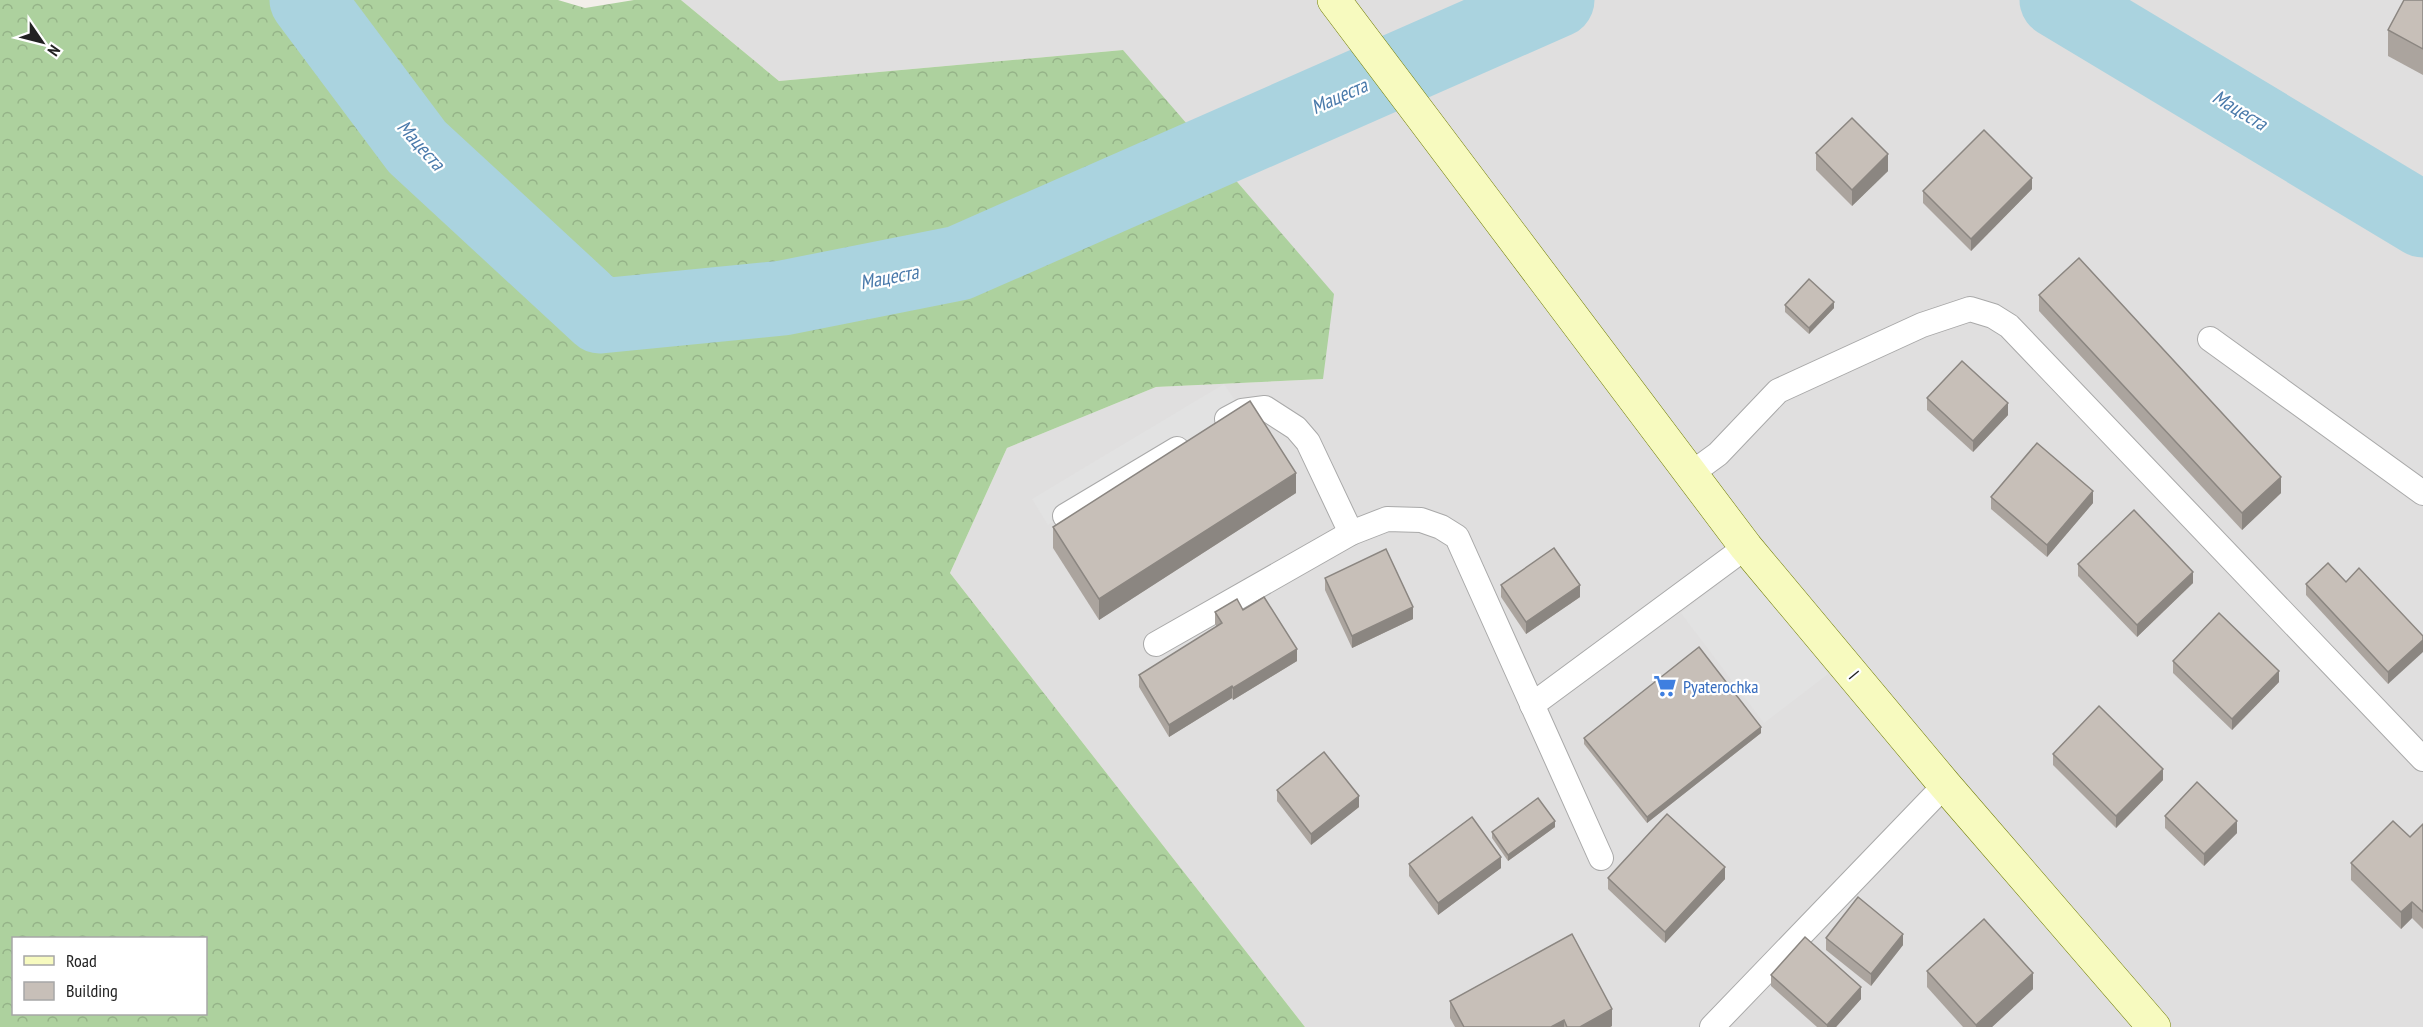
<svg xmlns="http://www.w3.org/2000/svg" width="2423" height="1027" font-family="'PT Sans Narrow',sans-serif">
	<defs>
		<pattern id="forest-crowns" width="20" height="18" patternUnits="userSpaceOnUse" patternTransform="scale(1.5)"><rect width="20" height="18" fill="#add19e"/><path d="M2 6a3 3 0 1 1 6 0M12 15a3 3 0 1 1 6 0" fill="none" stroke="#95b388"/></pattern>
	</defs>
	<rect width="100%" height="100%" fill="#f2efe9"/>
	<path fill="#e0dfdf" d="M 681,0 L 2423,0 L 2423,1027 L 1305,1027 L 950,573 L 1007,448 L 1156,387 L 1322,379 L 1123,50 L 779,81 Z"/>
	<path fill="url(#forest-crowns)" fill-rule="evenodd" d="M 0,0 L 558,0 L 585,8 L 634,0 L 681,0 L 779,81 L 1123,50 L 1334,294 L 1323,379 L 1156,387 L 1007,448 L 950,573 L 1305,1027 L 0,1027 ZM 14,938 L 206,938 L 206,1014 L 14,1014 Z"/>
	<g fill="#e2e2e2">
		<path d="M 1224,384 L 1242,411 L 1048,525 L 1032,499 Z"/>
		<path d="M 1745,564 L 1828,674 L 1764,723 L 1681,613 Z"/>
	</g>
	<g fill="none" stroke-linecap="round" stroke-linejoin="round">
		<g stroke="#aad3df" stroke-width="75">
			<path d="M 307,0 L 417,147 L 600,316 L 783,298 L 959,263 L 1557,0"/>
			<path d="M 2057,0 L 2423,220"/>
		</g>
		<g stroke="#a9a9a9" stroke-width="26">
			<g id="lane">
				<path d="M 2210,339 L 2423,493"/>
				<path d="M 1227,419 L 1242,411 L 1265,408 L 1296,428 L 1308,442 L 1351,533"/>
				<path d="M 1692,473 L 1718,454 L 1778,391 L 1922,325 L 1970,309 L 1993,316 L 2009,326 L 2423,759"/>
				<path d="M 1065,516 L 1177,449"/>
				<path d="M 1156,644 L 1351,533 L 1387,519 L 1421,520 L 1441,527 L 1457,537 L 1601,858"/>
				<path d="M 1532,705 L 1746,547"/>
				<path d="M 1712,1027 L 1945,785"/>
			</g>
		</g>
		<g stroke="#707d05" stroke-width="34">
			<path id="secondary" d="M 1334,0 L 1746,547 L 1945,785 L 2154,1027"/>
		</g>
		<use href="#lane" stroke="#fff" stroke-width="24"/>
		<use href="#secondary" stroke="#f7fabf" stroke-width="33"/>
	</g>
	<g fill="#aba49e">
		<path d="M 2423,0 L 2423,75 L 2388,56 L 2388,30 Z"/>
		<path d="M 1816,153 L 1888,171 L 1852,206 L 1816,170 Z"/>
		<path d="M 2032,189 L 1971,251 L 1923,203 L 1923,191 Z"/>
		<path d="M 2039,295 L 2281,493 L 2242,530 L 2039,311 Z"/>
		<path d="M 1785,305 L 1834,308 L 1809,334 L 1785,312 Z"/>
		<path d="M 1927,398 L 2008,415 L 1973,452 L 1927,410 Z"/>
		<path d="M 1296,493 L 1099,620 L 1053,548 L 1053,527 Z"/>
		<path d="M 1991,497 L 2093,503 L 2047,557 L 1991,509 Z"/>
		<path d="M 2078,564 L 2193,583 L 2137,637 L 2078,576 Z"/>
		<path d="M 1325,578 L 1413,619 L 1352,648 L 1325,590 Z"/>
		<path d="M 2346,582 L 2423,636 L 2388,684 L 2306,595 L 2306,584 Z"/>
		<path d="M 1501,585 L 1580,597 L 1526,634 L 1501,597 Z"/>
		<path d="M 1243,610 L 1297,661 L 1233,700 L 1232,698 L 1169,737 L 1139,687 L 1139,675 L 1217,627 L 1215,624 L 1215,612 Z"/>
		<path d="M 2173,661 L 2279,682 L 2232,730 L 2173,673 Z"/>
		<path d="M 1761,733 L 1647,823 L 1584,744 L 1584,738 Z"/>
		<path d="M 2053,754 L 2163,780 L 2116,828 L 2053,765 Z"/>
		<path d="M 1277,790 L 1359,807 L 1311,845 L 1277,801 Z"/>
		<path d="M 2165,816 L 2237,833 L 2204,866 L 2165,828 Z"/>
		<path d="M 2423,824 L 2423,929 L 2412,918 L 2401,929 L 2351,880 L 2351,863 L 2410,837 Z"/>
		<path d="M 1555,827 L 1508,861 L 1492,838 L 1492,832 Z"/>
		<path d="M 1409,864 L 1501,868 L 1438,915 L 1409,876 Z"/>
		<path d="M 1608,878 L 1725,879 L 1665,943 L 1608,889 Z"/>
		<path d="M 1826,938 L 1903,945 L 1871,986 L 1826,950 Z"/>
		<path d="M 1927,971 L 2033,989 L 1992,1027 L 1963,1027 L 1927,987 Z"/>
		<path d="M 1771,975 L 1861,999 L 1836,1027 L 1817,1027 L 1771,986 Z"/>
		<path d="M 1450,1001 L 1612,1026 L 1610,1027 L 1455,1027 L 1450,1018 Z"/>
	</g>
	<g fill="#8b8681">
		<path d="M 1888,154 L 1888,171 L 1852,206 L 1852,190 Z"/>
		<path d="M 2032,178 L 2032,189 L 1971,251 L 1971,239 Z"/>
		<path d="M 1834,302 L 1834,308 L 1809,334 L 1809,328 Z"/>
		<path d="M 2008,403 L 2008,415 L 1973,452 L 1973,441 Z"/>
		<path d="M 1296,473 L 1296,493 L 1099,620 L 1099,599 Z"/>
		<path d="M 2281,477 L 2281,493 L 2242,530 L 2242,513 Z"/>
		<path d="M 2093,491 L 2093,503 L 2047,557 L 2047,545 Z"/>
		<path d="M 2193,572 L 2193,583 L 2137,637 L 2137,625 Z"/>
		<path d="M 1580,585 L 1580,597 L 1526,634 L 1526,622 Z"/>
		<path d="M 1413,607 L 1413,619 L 1352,648 L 1352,636 Z"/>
		<path d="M 2423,640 L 2423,652 L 2388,684 L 2388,672 Z"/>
		<path d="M 1297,649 L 1297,661 L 1233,700 L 1233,688 Z"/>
		<path d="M 2279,671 L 2279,682 L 2232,730 L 2232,719 Z"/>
		<path d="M 1232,686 L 1232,698 L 1169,737 L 1169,725 Z"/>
		<path d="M 1761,727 L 1761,733 L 1647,823 L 1647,817 Z"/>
		<path d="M 2163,769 L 2163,780 L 2116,828 L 2116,816 Z"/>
		<path d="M 1359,796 L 1359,807 L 1311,845 L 1311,834 Z"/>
		<path d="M 1555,821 L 1555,827 L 1508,861 L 1508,855 Z"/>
		<path d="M 2237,821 L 2237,833 L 2204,866 L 2204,854 Z"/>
		<path d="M 1501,857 L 1501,868 L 1438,915 L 1438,903 Z"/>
		<path d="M 1725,867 L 1725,879 L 1665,943 L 1665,932 Z"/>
		<path d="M 2412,902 L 2412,918 L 2401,929 L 2401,912 Z"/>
		<path d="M 1903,934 L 1903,945 L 1871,986 L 1871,974 Z"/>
		<path d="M 2033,973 L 2033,989 L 1992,1027 L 1976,1027 L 1976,1025 Z"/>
		<path d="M 1861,987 L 1861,999 L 1836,1027 L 1827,1027 L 1827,1025 Z"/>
		<path d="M 1612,1009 L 1612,1026 L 1610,1027 L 1580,1027 Z"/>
		<path d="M 1564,1020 L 1564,1027 L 1551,1027 Z"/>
	</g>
	<g fill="#c7bfb8" stroke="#8b8681" stroke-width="1.5">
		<path d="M 2404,0 L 2423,0 L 2423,49 L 2388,30 Z"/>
		<path d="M 1852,118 L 1888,154 L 1852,190 L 1816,153 Z"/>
		<path d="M 1984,130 L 2032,178 L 1971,239 L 1923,191 Z"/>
		<path d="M 2079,258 L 2281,477 L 2242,513 L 2039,295 Z"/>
		<path d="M 1809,279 L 1834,302 L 1809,328 L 1785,305 Z"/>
		<path d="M 1962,361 L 2008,403 L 1973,441 L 1927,398 Z"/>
		<path d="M 1250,401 L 1296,473 L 1099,599 L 1053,527 Z"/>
		<path d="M 2037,443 L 2093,491 L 2047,545 L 1991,497 Z"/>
		<path d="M 2134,510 L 2193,572 L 2137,625 L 2078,564 Z"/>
		<path d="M 1554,548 L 1580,585 L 1526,622 L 1501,585 Z"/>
		<path d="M 1386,549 L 1413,607 L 1352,636 L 1325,578 Z"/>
		<path d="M 2328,563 L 2346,582 L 2359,568 L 2423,636 L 2423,640 L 2388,672 L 2306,584 Z"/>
		<path d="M 1264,597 L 1297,649 L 1233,688 L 1232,686 L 1169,725 L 1139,675 L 1222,623 L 1215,612 L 1237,599 L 1243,610 Z"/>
		<path d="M 2219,613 L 2279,671 L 2232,719 L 2173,661 Z"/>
		<path d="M 1699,647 L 1761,727 L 1647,817 L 1584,738 Z"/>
		<path d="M 2099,706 L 2163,769 L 2116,816 L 2053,754 Z"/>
		<path d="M 1324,752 L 1359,796 L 1311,834 L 1277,790 Z"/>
		<path d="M 2197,782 L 2237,821 L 2204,854 L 2165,816 Z"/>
		<path d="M 1538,798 L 1555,821 L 1508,855 L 1492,832 Z"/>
		<path d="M 1667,814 L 1725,867 L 1665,932 L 1608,878 Z"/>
		<path d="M 1472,817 L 1501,857 L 1438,903 L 1409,864 Z"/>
		<path d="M 2393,821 L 2410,837 L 2423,824 L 2423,912 L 2412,902 L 2401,912 L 2351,863 Z"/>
		<path d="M 1858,897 L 1903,934 L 1871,974 L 1826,938 Z"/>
		<path d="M 1984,919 L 2033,973 L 1976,1025 L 1927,971 Z"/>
		<path d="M 1572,934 L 1612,1009 L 1580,1027 L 1567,1027 L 1564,1020 L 1551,1027 L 1464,1027 L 1450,1001 Z"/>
		<path d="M 1805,937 L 1861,987 L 1827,1025 L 1771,975 Z"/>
	</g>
	<defs>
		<g id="supermarket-bare" transform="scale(1.8)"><path d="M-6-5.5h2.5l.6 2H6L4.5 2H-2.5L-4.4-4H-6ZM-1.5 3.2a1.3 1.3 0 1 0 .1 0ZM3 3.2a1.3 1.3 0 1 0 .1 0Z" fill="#3f7fe0" stroke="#fff" stroke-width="2.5" paint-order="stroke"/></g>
	</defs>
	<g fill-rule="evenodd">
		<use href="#supermarket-bare" x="1665" y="686"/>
	</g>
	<g text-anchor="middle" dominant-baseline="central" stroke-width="4.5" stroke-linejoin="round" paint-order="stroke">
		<g font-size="18" fill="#222" stroke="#fff">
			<text transform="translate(1854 675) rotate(50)">I</text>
		</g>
		<g font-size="18" fill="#366cbe" stroke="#fff" text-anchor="start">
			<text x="1683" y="686">Pyaterochka</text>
		</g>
		<g font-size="20" font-style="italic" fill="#4a7aab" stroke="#fff">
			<text transform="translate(1339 96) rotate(-24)">Мацеста</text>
			<text transform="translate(2240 110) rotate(31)">Мацеста</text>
			<text transform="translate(421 145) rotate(48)">Мацеста</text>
			<text transform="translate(889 277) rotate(-11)">Мацеста</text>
		</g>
	</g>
	<rect x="12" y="937" width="195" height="78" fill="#ffffff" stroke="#a7a7a7" stroke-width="1.5"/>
	<rect x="24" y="956" width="30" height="9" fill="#f7fabf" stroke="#a7a7a7" stroke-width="1.5"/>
	<text x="66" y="967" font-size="18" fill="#222222">Road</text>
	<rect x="24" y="982" width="30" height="18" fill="#c7bfb8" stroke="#a7a7a7" stroke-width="1.5"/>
	<text x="66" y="997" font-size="18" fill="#222222">Building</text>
	<g transform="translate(42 42) rotate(125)" stroke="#ffffff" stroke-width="4.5" paint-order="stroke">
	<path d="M0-4.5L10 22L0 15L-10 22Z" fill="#222222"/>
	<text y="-9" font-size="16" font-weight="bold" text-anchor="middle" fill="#222222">N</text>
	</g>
</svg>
